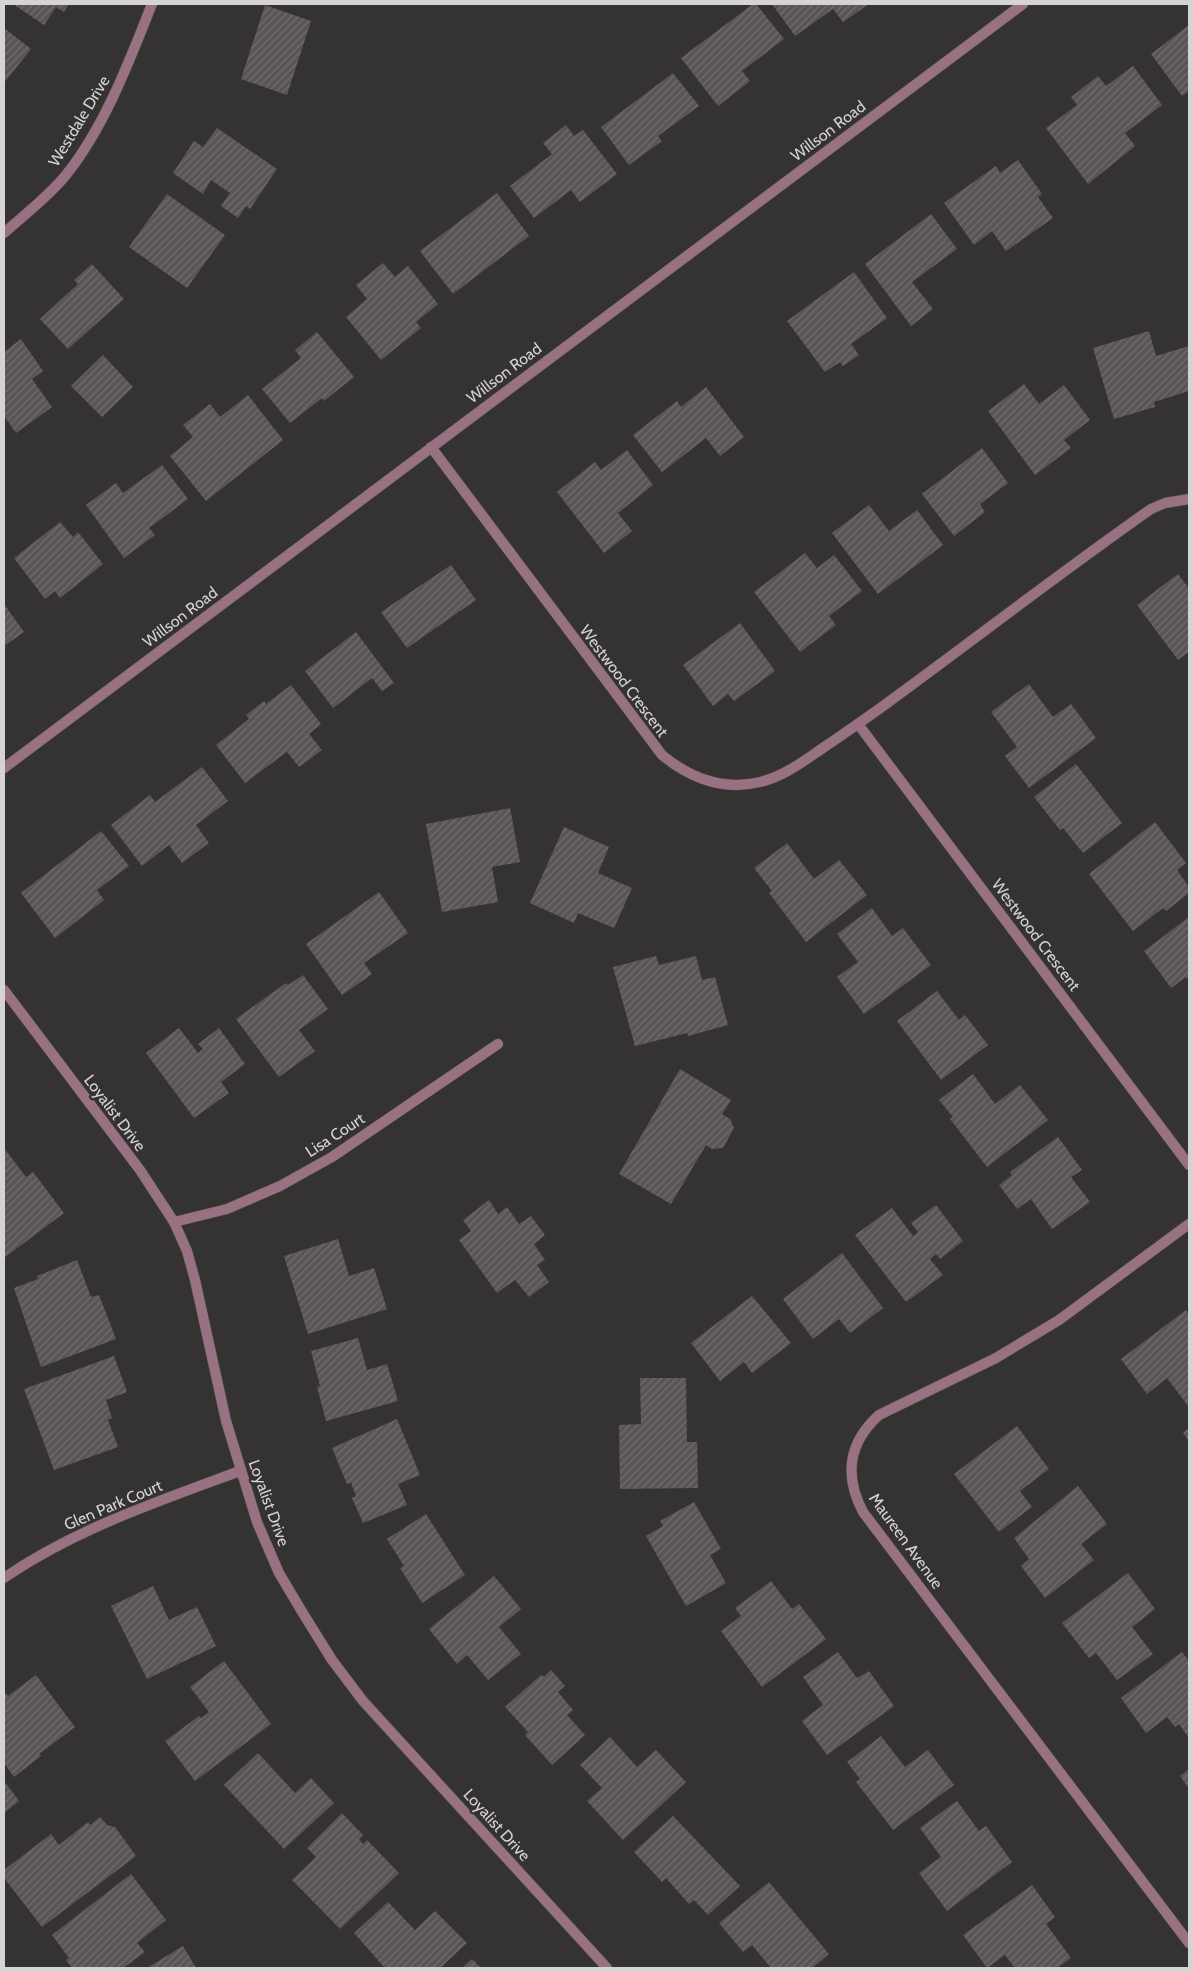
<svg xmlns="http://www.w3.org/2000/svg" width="1193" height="1972" font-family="Cabin,sans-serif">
	<defs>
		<pattern id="building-hatch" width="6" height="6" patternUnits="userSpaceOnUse" patternTransform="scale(1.25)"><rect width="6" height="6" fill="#595554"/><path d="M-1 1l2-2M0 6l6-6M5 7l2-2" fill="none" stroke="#706d6c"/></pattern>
	</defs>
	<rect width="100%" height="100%" fill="#353232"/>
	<g fill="url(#building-hatch)">
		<path d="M 13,4 L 69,4 L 64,12 L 56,7 L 44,25 Z"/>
		<path d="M 753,4 L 756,4 L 784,39 L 742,71 L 750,81 L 718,106 L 681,58 Z"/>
		<path d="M 772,4 L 869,4 L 843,22 L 833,9 L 795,36 Z"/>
		<path d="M 265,5 L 311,21 L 287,95 L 241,79 Z"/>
		<path d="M 1189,25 L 1189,91 L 1182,96 L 1151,54 Z"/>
		<path d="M 4,28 L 31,49 L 4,83 Z"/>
		<path d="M 1133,66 L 1162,105 L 1125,133 L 1135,146 L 1088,184 L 1046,128 L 1077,105 L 1071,97 L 1098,76 L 1106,86 Z"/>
		<path d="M 673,73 L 699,106 L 658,136 L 662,141 L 629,165 L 601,127 Z"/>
		<path d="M 566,125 L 574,136 L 583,130 L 617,174 L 580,202 L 571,190 L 534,218 L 510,186 L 552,154 L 543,143 Z"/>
		<path d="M 217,128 L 277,169 L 250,209 L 246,206 L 238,218 L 221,206 L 230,193 L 211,180 L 203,194 L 173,173 L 194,141 L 203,147 Z"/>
		<path d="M 1018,160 L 1042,194 L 1038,197 L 1053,218 L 1006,251 L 992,231 L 974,245 L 944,203 L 996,166 L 1000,173 Z"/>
		<path d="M 497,193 L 529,236 L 453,294 L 420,251 Z"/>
		<path d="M 167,194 L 225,235 L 187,288 L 129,247 Z"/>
		<path d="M 931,214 L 957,249 L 912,282 L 933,309 L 911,326 L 865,264 Z"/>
		<path d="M 383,263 L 395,277 L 408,266 L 438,304 L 416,322 L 421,328 L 381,360 L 346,317 L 367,299 L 356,285 Z"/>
		<path d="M 92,264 L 124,299 L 68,349 L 40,319 L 78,284 L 74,280 Z"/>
		<path d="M 854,272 L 887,318 L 851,344 L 859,355 L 843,366 L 840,362 L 825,372 L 787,321 Z"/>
		<path d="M 1149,331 L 1156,356 L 1189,346 L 1189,391 L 1154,402 L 1155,407 L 1114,419 L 1093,348 Z"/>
		<path d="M 317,332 L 354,377 L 324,401 L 322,398 L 290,423 L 262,389 L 301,358 L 295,350 Z"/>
		<path d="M 21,339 L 43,371 L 32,379 L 52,407 L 16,433 L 4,416 L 4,352 Z"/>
		<path d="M 103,355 L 133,387 L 102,417 L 71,386 Z"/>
		<path d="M 1024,384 L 1039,404 L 1064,385 L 1090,420 L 1064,440 L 1071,448 L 1035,475 L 988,411 Z"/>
		<path d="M 706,387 L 744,437 L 720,456 L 706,438 L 662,472 L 633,435 L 677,401 L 681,407 Z"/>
		<path d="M 248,395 L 283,440 L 206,501 L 170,456 L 193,437 L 183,425 L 210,404 L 220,417 Z"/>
		<path d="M 982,448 L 1008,483 L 980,504 L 985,512 L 954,536 L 922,494 Z"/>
		<path d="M 627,450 L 653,485 L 618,513 L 632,531 L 604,553 L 557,492 L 595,462 L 601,470 Z"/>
		<path d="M 162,465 L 188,499 L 149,528 L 155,535 L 124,558 L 86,505 L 116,483 L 123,493 Z"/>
		<path d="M 869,505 L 889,531 L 917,510 L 943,545 L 878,594 L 832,533 Z"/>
		<path d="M 60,522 L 73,537 L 78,532 L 103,564 L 60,598 L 55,591 L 45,599 L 14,558 Z"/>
		<path d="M 805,553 L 817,568 L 834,555 L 862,591 L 829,616 L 836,625 L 800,652 L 754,592 Z"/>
		<path d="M 451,565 L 476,600 L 407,648 L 381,612 Z"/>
		<path d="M 1178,574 L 1188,587 L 1189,586 L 1189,652 L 1178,660 L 1137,605 Z"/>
		<path d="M 4,604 L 24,632 L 4,646 Z"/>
		<path d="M 740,623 L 775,671 L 734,701 L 728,694 L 713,706 L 683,665 Z"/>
		<path d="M 356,632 L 394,683 L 382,691 L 372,678 L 333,708 L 305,671 Z"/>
		<path d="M 1029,684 L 1053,717 L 1071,704 L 1096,738 L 1029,788 L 1005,756 L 1017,747 L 991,712 Z"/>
		<path d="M 291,685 L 321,724 L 309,734 L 322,750 L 299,767 L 287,752 L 245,783 L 216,745 L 249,719 L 246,715 L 264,701 L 266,704 Z"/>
		<path d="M 1076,764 L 1122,823 L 1083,853 L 1063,828 L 1060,830 L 1034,797 Z"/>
		<path d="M 202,767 L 228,801 L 196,825 L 209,843 L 182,863 L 169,845 L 142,866 L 111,825 L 150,795 L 155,802 Z"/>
		<path d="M 510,808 L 520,862 L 492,867 L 498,902 L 442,912 L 426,824 Z"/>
		<path d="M 1155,822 L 1186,863 L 1177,870 L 1189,887 L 1189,893 L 1166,911 L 1163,908 L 1133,931 L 1089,874 Z"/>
		<path d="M 564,827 L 609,847 L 598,873 L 632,888 L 614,928 L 578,913 L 574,923 L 530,903 Z"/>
		<path d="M 101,831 L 129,866 L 97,890 L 104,900 L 55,938 L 21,893 Z"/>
		<path d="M 787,843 L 814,879 L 839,860 L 867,895 L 806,942 L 769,893 L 772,891 L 754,868 Z"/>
		<path d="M 379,892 L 408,933 L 364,963 L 372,974 L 342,995 L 306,944 Z"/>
		<path d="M 872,908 L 892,936 L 903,928 L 931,965 L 864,1014 L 837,977 L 858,962 L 837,934 Z"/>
		<path d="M 1189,917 L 1189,981 L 1186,977 L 1171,988 L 1144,951 Z"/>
		<path d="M 656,956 L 659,965 L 696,956 L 702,980 L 715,977 L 728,1025 L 688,1036 L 687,1033 L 635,1046 L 613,967 Z"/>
		<path d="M 303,975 L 328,1009 L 299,1030 L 315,1051 L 279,1077 L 236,1019 L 286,983 L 288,985 Z"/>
		<path d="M 937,991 L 959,1020 L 965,1015 L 988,1045 L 941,1080 L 897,1021 Z"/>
		<path d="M 179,1028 L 198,1053 L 203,1049 L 198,1044 L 219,1028 L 245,1064 L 221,1082 L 229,1093 L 194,1118 L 146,1053 Z"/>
		<path d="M 680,1069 L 731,1100 L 722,1114 L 730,1119 L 734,1128 L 723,1148 L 712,1149 L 706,1145 L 671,1204 L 619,1174 Z"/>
		<path d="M 973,1074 L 995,1104 L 1020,1085 L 1048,1120 L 987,1167 L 950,1119 L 953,1117 L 939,1100 Z"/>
		<path d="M 1058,1137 L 1082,1170 L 1071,1177 L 1090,1202 L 1052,1229 L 1031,1199 L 1017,1209 L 999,1185 L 1012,1175 L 1010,1172 Z"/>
		<path d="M 4,1148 L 26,1177 L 33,1172 L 64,1213 L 4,1258 Z"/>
		<path d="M 489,1200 L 498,1214 L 507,1207 L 519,1224 L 531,1216 L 545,1235 L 534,1244 L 545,1260 L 537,1265 L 549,1282 L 529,1297 L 515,1280 L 497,1293 L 459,1240 L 471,1231 L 463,1220 Z"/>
		<path d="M 936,1205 L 963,1241 L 940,1259 L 936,1254 L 930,1259 L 943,1275 L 906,1302 L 855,1235 L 892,1208 L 913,1236 L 918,1232 L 911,1223 Z"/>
		<path d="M 338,1239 L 349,1276 L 374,1268 L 387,1309 L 308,1334 L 284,1256 Z"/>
		<path d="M 842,1253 L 883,1308 L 850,1333 L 839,1319 L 813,1339 L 783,1299 Z"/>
		<path d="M 77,1260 L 91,1297 L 99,1295 L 116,1339 L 41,1367 L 14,1288 L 38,1279 L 37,1276 Z"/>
		<path d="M 752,1296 L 791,1343 L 752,1373 L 744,1362 L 720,1381 L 691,1343 Z"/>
		<path d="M 1186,1310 L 1189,1315 L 1189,1405 L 1188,1406 L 1167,1378 L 1147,1394 L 1121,1359 Z"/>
		<path d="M 358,1338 L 367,1370 L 387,1364 L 398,1401 L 326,1421 L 317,1387 L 320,1386 L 311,1351 Z"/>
		<path d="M 114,1356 L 127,1392 L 106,1400 L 112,1418 L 108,1420 L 118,1447 L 54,1470 L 24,1389 Z"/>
		<path d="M 640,1378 L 686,1378 L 687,1442 L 697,1442 L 698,1488 L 620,1489 L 619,1425 L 641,1424 Z"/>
		<path d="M 397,1419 L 420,1475 L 398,1484 L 407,1505 L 363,1523 L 352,1498 L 356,1496 L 351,1483 L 347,1484 L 332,1448 Z"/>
		<path d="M 1017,1426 L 1049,1469 L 1020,1491 L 1032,1507 L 999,1532 L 954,1474 Z"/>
		<path d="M 1189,1428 L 1189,1441 L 1183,1433 Z"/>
		<path d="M 1078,1486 L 1107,1524 L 1081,1544 L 1094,1560 L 1045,1598 L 1021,1566 L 1029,1559 L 1014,1538 Z"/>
		<path d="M 694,1502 L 721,1549 L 710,1555 L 726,1583 L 686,1606 L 646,1536 L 663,1526 L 660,1521 Z"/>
		<path d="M 426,1514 L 465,1575 L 422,1603 L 400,1568 L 404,1566 L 387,1539 Z"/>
		<path d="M 1128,1573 L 1155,1609 L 1132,1627 L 1153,1654 L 1117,1680 L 1096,1653 L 1089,1658 L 1062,1623 Z"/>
		<path d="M 494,1576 L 521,1609 L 499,1627 L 521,1654 L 488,1680 L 467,1655 L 457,1664 L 429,1629 Z"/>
		<path d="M 771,1581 L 792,1609 L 799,1604 L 826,1639 L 762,1687 L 721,1631 L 741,1616 L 735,1608 Z"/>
		<path d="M 153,1586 L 169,1620 L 197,1607 L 216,1646 L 147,1679 L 111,1606 Z"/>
		<path d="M 838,1652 L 857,1678 L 869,1671 L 894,1706 L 827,1755 L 802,1721 L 823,1705 L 803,1677 Z"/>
		<path d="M 1182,1652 L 1189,1661 L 1189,1738 L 1179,1724 L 1175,1727 L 1167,1717 L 1146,1733 L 1121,1698 Z"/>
		<path d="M 224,1661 L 271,1724 L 195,1781 L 165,1741 L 199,1716 L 201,1718 L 209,1712 L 190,1687 Z"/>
		<path d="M 551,1670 L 565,1686 L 558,1692 L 573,1710 L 567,1715 L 585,1735 L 552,1765 L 525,1735 L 528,1732 L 505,1707 L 541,1675 L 544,1677 Z"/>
		<path d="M 36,1675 L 75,1727 L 39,1754 L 41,1756 L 14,1777 L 4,1763 L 4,1692 L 8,1696 Z"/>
		<path d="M 881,1736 L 905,1767 L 928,1750 L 954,1785 L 893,1830 L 856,1782 L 860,1779 L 847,1762 Z"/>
		<path d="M 610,1737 L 637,1767 L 656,1750 L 686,1782 L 623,1840 L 587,1801 L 602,1788 L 580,1765 Z"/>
		<path d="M 258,1753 L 295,1793 L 311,1778 L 334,1803 L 284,1849 L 224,1785 Z"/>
		<path d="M 1189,1769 L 1189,1789 L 1180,1776 Z"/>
		<path d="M 4,1781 L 19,1801 L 4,1813 Z"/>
		<path d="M 957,1801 L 979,1831 L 986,1826 L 1012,1862 L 947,1911 L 919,1873 L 941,1857 L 920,1828 Z"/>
		<path d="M 342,1813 L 363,1835 L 359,1839 L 363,1844 L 367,1840 L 399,1873 L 340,1929 L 292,1880 L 316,1857 L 307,1848 Z"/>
		<path d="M 673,1816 L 740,1886 L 708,1915 L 694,1900 L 689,1904 L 666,1878 L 662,1882 L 634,1852 Z"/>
		<path d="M 100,1817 L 107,1825 L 115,1827 L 136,1856 L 42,1927 L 4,1878 L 4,1870 L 51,1834 L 59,1845 L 88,1822 L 90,1825 Z"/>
		<path d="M 131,1874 L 166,1920 L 137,1943 L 145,1952 L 123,1968 L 72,1968 L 66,1960 L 69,1958 L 52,1935 Z"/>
		<path d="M 769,1882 L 829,1954 L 812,1968 L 771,1968 L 752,1945 L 743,1952 L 719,1923 Z"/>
		<path d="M 1032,1885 L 1055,1917 L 1046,1924 L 1071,1958 L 1057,1968 L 1015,1968 L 1005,1955 L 987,1968 L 963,1935 Z"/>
		<path d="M 388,1902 L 415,1930 L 435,1911 L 467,1943 L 440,1968 L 385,1968 L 354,1933 Z"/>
		<path d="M 183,1946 L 196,1968 L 147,1968 Z"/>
		<path d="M 472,1959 L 481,1968 L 462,1968 Z"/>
	</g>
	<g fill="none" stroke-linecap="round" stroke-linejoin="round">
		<g stroke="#524f4f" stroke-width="11">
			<g id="minor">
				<path d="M 4,233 C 24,215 48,197 66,175 C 105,126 129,62 152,4"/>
				<path d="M 431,447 L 662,755 C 690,778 723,791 760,782 C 782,777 801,763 820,750 C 845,733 870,716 894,698 C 980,635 1064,570 1151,509 L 1165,503 L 1189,499"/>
				<path d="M 858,724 L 1189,1165"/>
				<path d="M 4,990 L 140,1170 L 174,1222 L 187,1251 L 195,1280 L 226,1421 L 257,1522 L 279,1573 L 304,1615 L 332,1660 L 363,1701 L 607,1968"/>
				<path d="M 174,1222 L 227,1209 L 280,1186 L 332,1157 L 498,1044"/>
				<path d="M 1189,1224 L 1059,1320 L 996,1358 L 879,1415 C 848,1443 844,1476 863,1512 L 1189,1943"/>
				<path d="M 4,1578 C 75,1529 159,1501 240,1471"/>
			</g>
		</g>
		<g stroke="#524f4f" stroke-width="11">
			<path id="tertiary" d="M 4,768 L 1023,4"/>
		</g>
		<use href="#minor" stroke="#987182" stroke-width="10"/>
		<use href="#tertiary" stroke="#987182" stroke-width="10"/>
	</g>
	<g text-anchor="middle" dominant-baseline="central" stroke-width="4.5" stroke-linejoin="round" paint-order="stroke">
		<g font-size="16" fill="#d5d3d3" stroke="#353232">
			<text transform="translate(79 121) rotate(-59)">Westdale Drive</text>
			<text transform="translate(828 131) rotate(-37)">Willson Road</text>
			<text transform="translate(504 373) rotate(-37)">Willson Road</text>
			<text transform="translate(180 617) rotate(-37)">Willson Road</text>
			<text transform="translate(624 681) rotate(53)">Westwood Crescent</text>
			<text transform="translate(1036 935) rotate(53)">Westwood Crescent</text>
			<text transform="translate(115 1113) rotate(53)">Loyalist Drive</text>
			<text transform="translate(335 1135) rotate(-33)">Lisa Court</text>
			<text transform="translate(269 1503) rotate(70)">Loyalist Drive</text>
			<text transform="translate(113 1505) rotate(-23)">Glen Park Court</text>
			<text transform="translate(906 1541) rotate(54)">Maureen Avenue</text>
			<text transform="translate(497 1825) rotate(48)">Loyalist Drive</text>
		</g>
	</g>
	<rect width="1193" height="1972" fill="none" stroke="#d5d3d3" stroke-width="10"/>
</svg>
